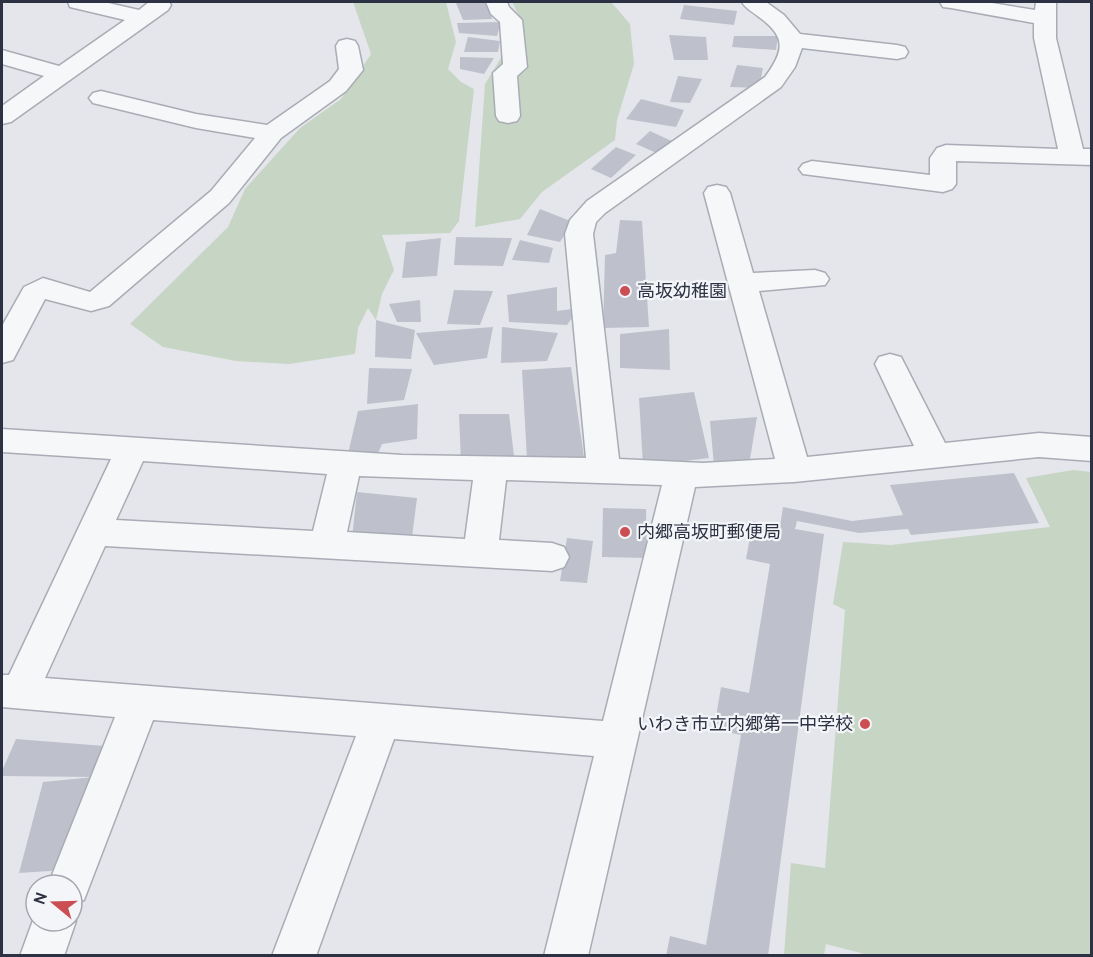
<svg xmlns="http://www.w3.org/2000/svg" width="1093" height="957" font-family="Cabin,'Noto Sans JP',sans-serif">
	<rect width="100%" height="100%" fill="#e4e6eb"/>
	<g fill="#c7d5c5">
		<path d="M 353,2 L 446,2 L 456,42 L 448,69 L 461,82 L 474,89 L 459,221 L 450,233 L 382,235 L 394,270 L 382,294 L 376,320 L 368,308 L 358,328 L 355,354 L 289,364 L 236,361 L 163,347 L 130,324 L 228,227 L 245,189 L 300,128 L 341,99 L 371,54 Z"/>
		<path d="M 512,2 L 612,3 L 630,24 L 634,64 L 617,120 L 615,140 L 542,192 L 520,219 L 475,227 L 485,84 L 518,30 L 519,16 Z"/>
		<path d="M 1073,470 L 1092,472 L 1091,955 L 872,956 L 826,944 L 824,955 L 784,955 L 791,863 L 825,868 L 845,610 L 833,604 L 843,542 L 891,545 L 1050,527 L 1026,478 Z"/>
	</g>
	<g fill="#bec1cb">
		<path d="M 464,2 L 490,2 L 492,19 L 463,20 L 456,3 Z"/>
		<path d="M 684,5 L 737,11 L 734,25 L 680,19 Z"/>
		<path d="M 501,22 L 497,36 L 459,33 L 457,23 Z"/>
		<path d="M 669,35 L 706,37 L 708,60 L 674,60 Z"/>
		<path d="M 734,36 L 778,36 L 776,50 L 732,47 Z"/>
		<path d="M 468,37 L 500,41 L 498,52 L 464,52 Z"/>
		<path d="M 460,57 L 494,58 L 484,74 L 460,69 Z"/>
		<path d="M 737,65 L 763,68 L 759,88 L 730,87 Z"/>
		<path d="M 678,76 L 702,79 L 690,103 L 670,102 Z"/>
		<path d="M 641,99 L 684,110 L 676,127 L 626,119 Z"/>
		<path d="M 650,131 L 676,143 L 661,155 L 636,144 Z"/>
		<path d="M 616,147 L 636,155 L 611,178 L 591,169 Z"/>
		<path d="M 540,209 L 573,222 L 560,242 L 527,235 Z"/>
		<path d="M 620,220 L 642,221 L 649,327 L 603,328 L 605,255 L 616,253 Z"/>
		<path d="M 456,237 L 512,238 L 503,266 L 454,265 Z"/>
		<path d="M 441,238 L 437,276 L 402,278 L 406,242 Z"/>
		<path d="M 520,240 L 553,248 L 549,263 L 512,260 Z"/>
		<path d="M 557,287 L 557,311 L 579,308 L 567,325 L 509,322 L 507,295 Z"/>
		<path d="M 454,290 L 493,291 L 480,325 L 447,324 Z"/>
		<path d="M 420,300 L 421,322 L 397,322 L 389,304 Z"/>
		<path d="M 376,320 L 415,330 L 411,359 L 375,357 Z"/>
		<path d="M 493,327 L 487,358 L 434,365 L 416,333 Z"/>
		<path d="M 502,327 L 558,333 L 547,361 L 501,363 Z"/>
		<path d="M 669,329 L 670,370 L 620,368 L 620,334 Z"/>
		<path d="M 571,367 L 584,457 L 527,459 L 522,370 Z"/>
		<path d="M 369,368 L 412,369 L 404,400 L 367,404 Z"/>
		<path d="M 694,392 L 709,458 L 643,466 L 639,398 Z"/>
		<path d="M 418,404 L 417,439 L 382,444 L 377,456 L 347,458 L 358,411 Z"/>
		<path d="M 459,414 L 509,414 L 514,456 L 463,458 L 461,463 Z"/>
		<path d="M 757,417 L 749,465 L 714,466 L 710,421 Z"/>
		<path d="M 1014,473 L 1039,523 L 911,535 L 908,529 L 859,533 L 797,521 L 795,529 L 824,534 L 768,956 L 666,956 L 670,936 L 706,945 L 741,735 L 714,729 L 721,687 L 749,693 L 770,564 L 746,559 L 753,521 L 780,526 L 783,507 L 852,521 L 903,515 L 890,485 Z"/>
		<path d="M 357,492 L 417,498 L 412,537 L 352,538 Z"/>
		<path d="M 603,508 L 646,509 L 647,558 L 602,557 Z"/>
		<path d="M 567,538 L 593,541 L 587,583 L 560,581 Z"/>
		<path d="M 16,739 L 117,747 L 65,870 L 19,873 L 43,782 L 94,777 L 2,776 L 2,771 Z"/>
	</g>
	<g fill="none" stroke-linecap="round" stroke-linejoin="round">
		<g stroke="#a9acb5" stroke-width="3">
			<g id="minor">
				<path d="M 68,2 L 104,2 L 139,10 L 149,2 L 169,2 L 171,5 L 168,10 L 11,122 L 2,124 L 2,106 L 44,76 L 2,64 L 2,50 L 59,66 L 125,20 L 70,7 Z"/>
				<path d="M 486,2 L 507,2 L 509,7 L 522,20 L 527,67 L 517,76 L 520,116 L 517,121 L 508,123 L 499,121 L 496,116 L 493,73 L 503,64 L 500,22 L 491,14 Z"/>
				<path d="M 742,2 L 766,2 L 784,15 L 800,34 L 897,45 L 905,47 L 908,52 L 905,57 L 897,59 L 802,48 L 795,67 L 781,87 L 605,213 L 596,222 L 593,234 L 619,459 L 703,463 L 775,459 L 704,193 L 708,187 L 717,185 L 726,187 L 730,193 L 753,273 L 815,270 L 825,273 L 829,279 L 825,285 L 759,291 L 807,457 L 914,446 L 875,364 L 879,357 L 890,354 L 901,357 L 945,443 L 1039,433 L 1092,437 L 1092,461 L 1039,457 L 794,482 L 695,487 L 588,956 L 544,956 L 594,756 L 394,739 L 316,956 L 272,956 L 356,736 L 153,720 L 84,900 L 72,904 L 72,885 L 48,885 L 115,717 L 2,707 L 2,675 L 9,675 L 111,459 L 2,452 L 2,429 L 402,455 L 586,458 L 565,234 L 570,220 L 587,201 L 765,77 C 784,51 787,37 759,17 C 753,12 745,8 742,2 ZM 143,461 L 327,474 L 313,531 L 116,520 ZM 359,476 L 473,480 L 465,539 L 347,532 ZM 506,480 L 662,485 L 603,721 L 45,678 L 105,546 L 552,571 L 564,567 L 569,557 L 564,547 L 552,543 L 499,540 Z"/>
				<path d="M 940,2 L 986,2 L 1035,10 L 1036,2 L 1056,2 L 1056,38 L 1083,149 L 1092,149 L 1092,165 L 956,161 L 956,184 L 952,189 L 943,192 L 803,174 L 799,169 L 803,164 L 812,161 L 930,175 L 930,158 L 937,148 L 946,145 L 1058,149 L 1034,38 L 1034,23 L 951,8 L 943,7 Z"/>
				<path d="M 347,39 L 355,41 L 358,46 L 363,70 L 346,91 L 281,138 L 229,203 L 109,306 L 91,311 L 45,299 L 13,360 L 2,363 L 2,326 L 24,287 L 43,278 L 90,292 L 211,191 L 255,138 L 196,128 L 93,103 L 89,98 L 93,93 L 101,91 L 196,114 L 267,125 L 330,81 L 339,69 L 336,46 L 339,41 Z"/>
				<path d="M 36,912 L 36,921 L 72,921 L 72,912 L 76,921 L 64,956 L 20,956 Z"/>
			</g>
		</g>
		<use href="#minor" fill="#f6f7f9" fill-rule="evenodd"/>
	</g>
	<g fill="#cb4e53" stroke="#f4f5f8" stroke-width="2">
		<circle cx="625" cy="291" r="6"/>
		<circle cx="625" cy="532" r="6"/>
		<circle cx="865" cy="724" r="6"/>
	</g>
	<g text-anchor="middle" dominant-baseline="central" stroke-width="4.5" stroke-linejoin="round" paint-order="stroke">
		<g font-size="18" fill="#2c3243" stroke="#f4f5f8" text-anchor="start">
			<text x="637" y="291">高坂幼稚園</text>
			<text x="637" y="532">内郷高坂町郵便局</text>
			<text x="853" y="724" text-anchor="end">いわき市立内郷第一中学校</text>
		</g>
	</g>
	<rect width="1093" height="957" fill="none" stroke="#2c3243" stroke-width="6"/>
	<g transform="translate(54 903) rotate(289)"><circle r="28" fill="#f4f5f8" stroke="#a4a7b0" stroke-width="1.5"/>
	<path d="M0-4.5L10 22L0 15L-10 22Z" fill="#cb4e53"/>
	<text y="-9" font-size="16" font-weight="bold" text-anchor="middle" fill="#2c3243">N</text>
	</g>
</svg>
